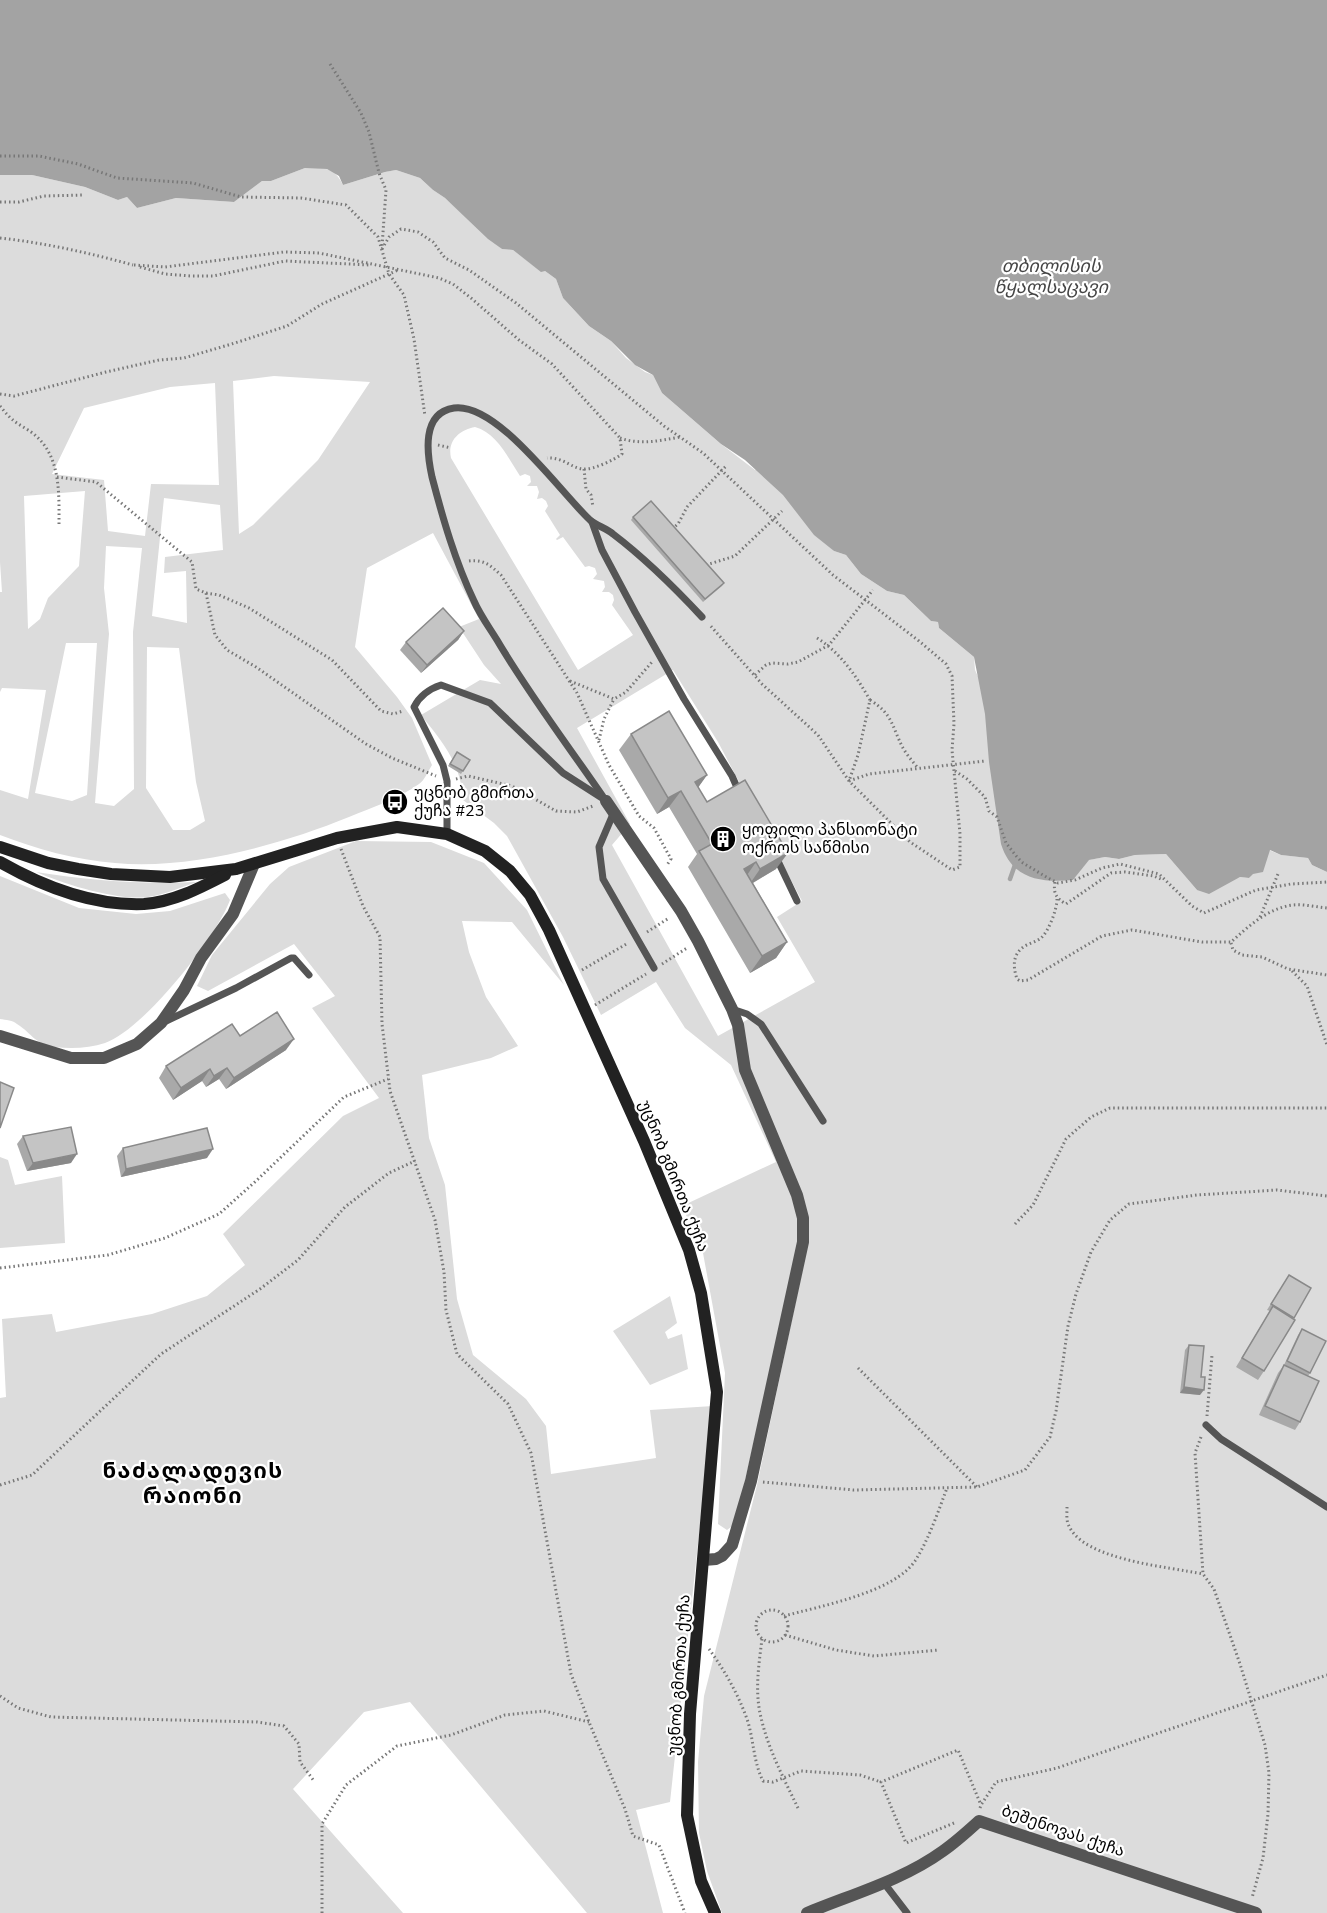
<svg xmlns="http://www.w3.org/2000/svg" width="1327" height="1913" font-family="'Nunito Sans','Noto Sans Georgian',sans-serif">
	<rect width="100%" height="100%" fill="#fff"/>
	<g fill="#dcdcdc" fill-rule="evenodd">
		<path d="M 305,168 C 324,168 334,166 343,185 L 385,172 L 396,170 L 420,178 L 433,190 L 445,198 L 502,249 L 513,250 L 534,266 L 545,271 L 556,279 L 563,298 L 589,326 L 611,341 L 626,358 L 645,372 L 653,375 L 662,393 L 721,444 L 755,470 L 761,465 L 834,551 L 846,555 L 861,574 L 887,591 L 904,595 L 931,621 L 938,622 L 939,628 L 974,657 L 975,670 L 1073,880 L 1088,860 L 1105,857 L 1119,859 L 1135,855 L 1166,854 L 1197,890 L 1240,877 L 1249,878 L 1269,850 L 1281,855 L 1308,858 L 1312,865 L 1327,872 L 1327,1913 L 722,1913 L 707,1871 L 699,1833 L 698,1762 L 704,1696 L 757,1485 L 805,1258 L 798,1249 L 735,1524 L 727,1530 L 718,1524 L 725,1373 L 703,1253 L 682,1206 L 776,1162 L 731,1065 L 685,1028 L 656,982 L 601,1015 L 563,937 L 507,836 L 494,823 L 463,800 C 461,763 443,743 421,715 L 480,680 L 501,684 L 484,665 L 459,627 L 479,619 L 433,533 L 367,568 L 355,647 L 397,697 L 412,718 L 432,765 C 428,771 425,780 419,784 C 400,798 371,808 349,817 C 280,845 190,870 115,863 C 76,860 36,849 0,835 L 0,790 L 28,799 L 46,690 L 2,688 L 0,692 L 0,592 L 2,592 L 0,562 L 0,175 L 32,175 L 85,187 L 118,200 L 127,197 L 137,208 L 176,198 L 234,202 L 262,181 L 271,181 ZM 274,376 L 370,382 L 318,460 L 253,525 L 239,534 L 233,381 ZM 215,383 L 219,485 L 151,484 L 145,536 L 108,531 L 104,480 L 52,474 L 84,408 L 170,387 ZM 475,427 C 497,433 508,458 520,476 L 525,474 L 530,476 L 531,482 L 527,486 L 537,486 L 539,492 L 537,499 L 542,498 L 546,501 L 548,506 L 545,511 L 560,535 L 556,539 L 557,540 L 563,537 L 585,567 L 589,566 L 595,568 L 597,574 L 593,579 L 604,581 L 605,587 L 602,592 L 609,592 L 613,595 L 614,600 L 612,605 L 633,635 L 578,670 L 451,458 C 447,440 460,430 475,427 ZM 85,491 L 79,566 L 48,598 L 40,619 L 28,629 L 24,496 ZM 164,498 L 220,505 L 223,550 L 165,557 L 164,573 L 186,571 L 187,623 L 152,616 ZM 106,546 L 142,548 L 133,632 L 134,789 L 114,806 L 95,803 L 109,634 L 104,588 ZM 66,643 L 97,643 L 87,795 L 72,801 L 35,793 ZM 147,647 L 179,648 L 196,782 L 205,821 L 190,830 L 173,830 L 146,788 ZM 673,670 L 718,742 L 802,901 L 777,917 L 815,982 L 718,1036 L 612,845 L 630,824 L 577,728 Z"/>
		<path d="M 356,841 L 431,842 L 484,863 L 527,910 L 564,985 L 512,922 L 462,921 L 469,952 L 486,997 L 518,1046 L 491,1058 L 422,1075 L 429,1138 L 445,1185 L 457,1299 L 473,1355 L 526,1399 L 546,1426 L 551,1474 L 656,1458 L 650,1410 L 713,1406 L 670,1802 L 636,1810 L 663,1913 L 587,1913 L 410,1702 L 364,1712 L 293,1789 L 403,1913 L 0,1913 L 0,1398 L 6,1397 L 2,1319 L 52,1314 L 56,1332 L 152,1314 L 207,1296 L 245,1265 L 223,1234 L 343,1116 L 379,1098 L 312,1008 L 335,996 L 294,944 L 208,991 L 197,986 L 212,955 L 270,884 L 289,867 Z"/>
		<path d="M 36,872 C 93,881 139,884 197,882 C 181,887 164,895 148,897 C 117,901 64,884 36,872 Z"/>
		<path d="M 0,876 L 79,908 L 136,914 L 170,911 L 225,893 L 230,900 C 216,938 143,1030 105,1043 C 90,1048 72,1049 55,1047 C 33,1043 34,1035 17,1024 C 13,1020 6,1020 0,1019 Z"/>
		<path d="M 0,1157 L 8,1160 L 15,1185 L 62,1176 L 65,1243 L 0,1248 Z"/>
		<path d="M 670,1296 L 677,1323 L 665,1332 L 668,1339 L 682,1334 L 688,1369 L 650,1385 L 613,1331 Z"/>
	</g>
	<path fill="#a3a3a3" d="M 0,0 L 1327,0 L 1327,872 L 1312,865 L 1308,858 L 1281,855 L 1270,850 L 1263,872 L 1253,874 L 1249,878 L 1240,877 L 1209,894 L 1197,890 L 1166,854 L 1135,855 L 1119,859 L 1105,857 L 1089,860 L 1073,880 C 1040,883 1012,879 1001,844 L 989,762 L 985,714 L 974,657 L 939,628 L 938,622 L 931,621 L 904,595 L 887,591 L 861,574 L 846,555 L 834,551 L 814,535 L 783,495 L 745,460 L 721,444 L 662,393 L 653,375 L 635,365 L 611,341 L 589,326 L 563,298 L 556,279 L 545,271 L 541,272 L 513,250 L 502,249 L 488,239 L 445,198 L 433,190 L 420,178 L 396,170 L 385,172 L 343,185 L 339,176 L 327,169 L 305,168 L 271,181 L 262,181 L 234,202 L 176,198 L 137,208 L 127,197 L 118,200 L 85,187 L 32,175 L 0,175 Z"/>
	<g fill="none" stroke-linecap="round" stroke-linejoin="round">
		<path stroke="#a3a3a3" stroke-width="4.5" d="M 1010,879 L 1016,862"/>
		<g stroke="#777" stroke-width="3" stroke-dasharray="1.5 3" stroke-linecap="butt">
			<path d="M 330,64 L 361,113 L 369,132 L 379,173 L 386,190 L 382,247"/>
			<path d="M 0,156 L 39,156 L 78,164 L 117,178 L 193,183 L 241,197 L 301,198 L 346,205 L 378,237 L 389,274 L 404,295 L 414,339 L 425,416"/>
			<path d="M 0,202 L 19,202 L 44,196 L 84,195"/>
			<path d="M 0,238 C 45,243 90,253 133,265"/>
			<path d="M 382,249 L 389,237 L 401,229 L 418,232 L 433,242 L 445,258 L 469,270 L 516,303 L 664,426 L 703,453 L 833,575 L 919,641 L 946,664 L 952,676 L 954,724 L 952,750 L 960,834 L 960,867 L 952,870 L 910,842 L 849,781 L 818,735 L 762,684 L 709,624"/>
			<path d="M 134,265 L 165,267 L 284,252 L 319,253 L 439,278 L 453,284 L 471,298 L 519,340 L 552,364 L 620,438 L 622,454 C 614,460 593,470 583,469 C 571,468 563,457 547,458"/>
			<path d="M 140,267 L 165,274 L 191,276 L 213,276 L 285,261 L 370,265"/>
			<path d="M 0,394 L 14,396 L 106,372 L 159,360 L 184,358 L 235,343 L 287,326 L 322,304 L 398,270"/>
			<path d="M 0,406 C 4,411 8,416 13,420 C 20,426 30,430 36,436 C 61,458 59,495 59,525"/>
			<path d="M 620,438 C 640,445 659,441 680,437"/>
			<path d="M 438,445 L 451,448"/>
			<path d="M 584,469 L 586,489 L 591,495 L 593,507"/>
			<path d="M 57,477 L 96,482 L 192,562 L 196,589 L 206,593 L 215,635 L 227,650 L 256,667 L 366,744 L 392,758 L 436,776"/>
			<path d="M 672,529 L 678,524 L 687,507 L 727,465"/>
			<path d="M 469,561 C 484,559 491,566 501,575 L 577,693 L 609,765 L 639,816 L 654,828 L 671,859 L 667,865"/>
			<path d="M 706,565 L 735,556 L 782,511"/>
			<path d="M 206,593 L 219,595 L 249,608 L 332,660 L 381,711 L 393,714 L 403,711"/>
			<path d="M 817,638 C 841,653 856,676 870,700 L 858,755 L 849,781"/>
			<path d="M 755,675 L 766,665 L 772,663 L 788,664 L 798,662 L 829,645 L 873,590"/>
			<path d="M 570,681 L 614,699 L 626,692 L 652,662"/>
			<path d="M 870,700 C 893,714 892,727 903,748 C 907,755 913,762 918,768"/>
			<path d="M 599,740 L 604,719 L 614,699"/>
			<path d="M 955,771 L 967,779 L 985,797 L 989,811 L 997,817 L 1006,843 L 1017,857 L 1023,863 L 1048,878 L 1058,883 L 1075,880 L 1102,868 L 1120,864 L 1159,874 L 1192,906 L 1204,913 L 1256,890 L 1291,884 L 1327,882"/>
			<path d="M 456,779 L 468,776 L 512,786 L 556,811 L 577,812 L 593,806"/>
			<path d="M 849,781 L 869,774 L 985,761"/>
			<path d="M 341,849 L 363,906 L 380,937 L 382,1024 L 390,1091 L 435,1220 L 444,1272 L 446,1310 L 457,1354 L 508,1404 L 531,1453 L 571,1674 L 589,1722 L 625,1809 L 633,1836 L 659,1845 L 685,1913"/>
			<path d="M 1055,882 C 1053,893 1056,898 1066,904 L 1111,873 L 1125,872 L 1154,876 L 1163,880"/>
			<path d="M 1057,899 C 1057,909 1049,931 1041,938 C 1036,942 1030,943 1025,946 C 1012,954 1013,967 1017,979 L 1020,981 L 1028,980 L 1102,936 L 1132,930 L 1202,942 L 1231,942 C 1249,926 1268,908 1293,905 C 1304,904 1316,907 1327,908"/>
			<path d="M 1260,917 L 1278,874"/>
			<path d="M 647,932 L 669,918"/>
			<path d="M 1231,943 L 1233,950 L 1242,955 L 1262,957 L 1288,969 L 1327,975"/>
			<path d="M 662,964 L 687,948"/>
			<path d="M 582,970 L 628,943"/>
			<path d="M 1292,971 L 1307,986 L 1327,1045"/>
			<path d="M 595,1005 L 646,974"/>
			<path d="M 1015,1224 L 1033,1205 L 1066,1139 L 1091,1117 L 1110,1108 L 1327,1108"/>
			<path d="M 0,1268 L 108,1255 L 165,1238 L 219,1214 L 257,1180 L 344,1097 L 388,1079"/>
			<path d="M 858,1368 L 977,1487"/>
			<path d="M 1207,1416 L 1212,1355"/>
			<path d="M 1201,1437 L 1195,1453 L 1203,1574 L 1214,1589 L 1240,1664 L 1265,1745 L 1269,1773 L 1268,1814 L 1263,1858 L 1252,1898"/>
			<path d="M 763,1482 L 854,1490 L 977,1487 L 1025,1470 L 1050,1437 L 1056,1411 L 1068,1326 L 1076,1294 L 1091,1252 L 1110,1220 L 1129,1204 L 1197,1195 L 1277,1190 L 1327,1196"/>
			<path d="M 0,1485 L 32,1475 L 161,1354 L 260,1289 L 298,1260 L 345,1207 L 389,1173 L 415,1161"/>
			<path d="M 1067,1507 C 1067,1513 1066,1521 1069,1526 C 1084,1560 1169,1567 1203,1574"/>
			<circle cx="772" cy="1626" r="16"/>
			<path d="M 784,1616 C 820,1606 893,1593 915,1561 C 929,1539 938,1512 947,1488"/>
			<path d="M 785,1635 L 836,1650 L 874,1656 L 939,1650"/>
			<path d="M 762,1639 C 759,1663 755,1689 760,1713 C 767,1747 783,1777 798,1808"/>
			<path d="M 709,1649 C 725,1671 738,1694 747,1719 C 754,1740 753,1761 763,1781 L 773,1782 L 801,1771 L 860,1775 L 881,1782"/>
			<path d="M 0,1696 L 18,1708 L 51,1717 L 257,1722 L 284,1726 L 299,1744 L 300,1762 L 314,1781"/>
			<path d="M 980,1808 L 981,1805 L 996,1782 L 1057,1768 L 1327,1675"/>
			<path d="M 954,1823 L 906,1843 L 881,1782 L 958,1750 L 981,1805"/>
			<path d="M 322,1913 L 322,1824 L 346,1785 L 397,1746 L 451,1735 L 505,1715 L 544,1711 L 589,1722"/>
		</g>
		<g stroke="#555" stroke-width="7">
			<path d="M 592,522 L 602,550 L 635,612 L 684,699 L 732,776 L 739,792"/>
			<path d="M 606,801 C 570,748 530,696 497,640 C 489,627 480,615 474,601 C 455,561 443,519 432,477 C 427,454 421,413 454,408 C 497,402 560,492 590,520 C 597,526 606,528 613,534 C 646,559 675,588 702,617"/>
			<path d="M 614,812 L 599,847 L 603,879 L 654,968"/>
			<path d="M 447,834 L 447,781 L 443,765 L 414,707 C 420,695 429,689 441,685 L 490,703 L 563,773 L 602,798"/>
			<path d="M 776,857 L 797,901"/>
			<path d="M 732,1009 L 747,1014 L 761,1024 L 823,1121"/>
			<path d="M 164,1022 L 236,988 L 291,958 L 294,958 L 309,975"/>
			<path d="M 1206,1425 L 1221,1439 L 1327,1507"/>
			<path d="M 884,1883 L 907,1913"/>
		</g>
		<g stroke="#555" stroke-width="12">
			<path d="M 606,801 L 681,911 L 698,941 L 732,1009 L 738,1025 L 745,1070 L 797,1195 L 803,1218 L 803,1242 L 751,1481 L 732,1545 L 722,1556 L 716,1559 L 704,1560"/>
			<path d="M 0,1036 L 71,1058 L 104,1058 L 137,1044 L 161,1023 L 184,990 L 201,958 L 233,914 L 254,864"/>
			<path d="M 807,1913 C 853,1894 903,1880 943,1851 C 956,1842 968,1831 979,1821 L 1256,1913"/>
		</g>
		<g stroke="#222" stroke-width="12">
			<path d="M 0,847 L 48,863 L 78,869 L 111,874 L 170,877 L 236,869 L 337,838 L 397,827 L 447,834 L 485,851 L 510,871 L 530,895 L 549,930 L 644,1141 L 689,1250 L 701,1293 L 717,1392 L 690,1714 L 687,1815 L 701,1881 L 715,1913"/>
			<path d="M 0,862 C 42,886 94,906 144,904 C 173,902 200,888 225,875"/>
		</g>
	</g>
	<g fill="#a9a9a9">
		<path d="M 633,517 L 724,583 L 722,586 L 703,602 L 631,520 Z"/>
		<path d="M 464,631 L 458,640 L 421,673 L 400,650 L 406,642 Z"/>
		<path d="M 631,734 L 707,775 L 698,787 L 707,802 L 776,869 L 753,883 L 787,942 L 776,958 L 750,973 L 688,867 L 697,854 L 669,807 L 657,814 L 619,750 Z"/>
		<path d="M 457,752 L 470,760 L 461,774 L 448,766 Z"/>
		<path d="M 240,1036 L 286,1050 L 226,1089 L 219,1079 L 206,1087 L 202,1081 L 173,1100 L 159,1078 L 166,1066 Z"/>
		<path d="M 23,1136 L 71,1163 L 27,1171 L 17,1144 Z"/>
		<path d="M 123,1148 L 207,1158 L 121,1177 L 117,1156 Z"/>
		<path d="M 1289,1275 L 1293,1318 L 1264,1371 L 1258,1380 L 1236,1367 L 1270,1311 L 1267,1310 Z"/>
		<path d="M 1302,1329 L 1310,1373 L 1308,1376 L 1300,1422 L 1295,1430 L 1259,1415 L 1278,1373 L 1284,1365 L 1298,1335 Z"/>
		<path d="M 1189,1345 L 1201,1377 L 1200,1395 L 1180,1393 L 1185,1350 Z"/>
	</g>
	<g fill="#898989">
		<path d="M 464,631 L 458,640 L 421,673 L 427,665 Z"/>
		<path d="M 707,775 L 695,792 L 684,798 L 695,782 Z"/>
		<path d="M 681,791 L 669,807 L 657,814 L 668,798 Z"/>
		<path d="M 788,853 L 776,869 L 749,885 L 760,869 Z"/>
		<path d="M 756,862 L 745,878 L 744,869 Z"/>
		<path d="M 787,942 L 776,958 L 750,973 L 762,956 Z"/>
		<path d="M 294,1039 L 286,1050 L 226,1089 L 234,1078 Z"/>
		<path d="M 227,1068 L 219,1079 L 206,1087 L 214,1076 Z"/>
		<path d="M 210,1069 L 202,1081 L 173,1100 L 181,1088 Z"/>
		<path d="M 213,1149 L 207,1158 L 121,1177 L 126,1169 Z"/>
		<path d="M 77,1154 L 71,1163 L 27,1171 L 33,1163 Z"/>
		<path d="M 1184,1387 L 1204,1390 L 1200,1395 L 1180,1393 Z"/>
	</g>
	<g fill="#c4c4c4" stroke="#898989" stroke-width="1.5">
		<path d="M 651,501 L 724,583 L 705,599 L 633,517 Z"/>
		<path d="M 443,608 L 464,631 L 427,665 L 406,642 Z"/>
		<path d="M 669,711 L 707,775 L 695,782 L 707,802 L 745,780 L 788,853 L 760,869 L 756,862 L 744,869 L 787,942 L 762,956 L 699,851 L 712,844 L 681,791 L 668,798 L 631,734 Z"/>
		<path d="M 457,752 L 470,760 L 463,771 L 450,764 Z"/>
		<path d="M 277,1012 L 294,1039 L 234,1078 L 227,1068 L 214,1076 L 210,1069 L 181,1088 L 166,1066 L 232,1024 L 240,1036 Z"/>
		<path d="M 0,1082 L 14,1088 L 0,1128 Z"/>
		<path d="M 71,1127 L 77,1154 L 33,1163 L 23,1136 Z"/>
		<path d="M 207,1128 L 213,1149 L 126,1169 L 123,1148 Z"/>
		<path d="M 1289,1275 L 1311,1288 L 1294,1318 L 1271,1304 Z"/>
		<path d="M 1273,1306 L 1295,1320 L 1264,1371 L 1242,1358 Z"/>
		<path d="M 1302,1329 L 1326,1341 L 1310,1373 L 1287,1361 Z"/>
		<path d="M 1189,1345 L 1204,1346 L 1201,1377 L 1205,1377 L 1204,1390 L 1184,1387 Z"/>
		<path d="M 1284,1365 L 1319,1381 L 1300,1422 L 1265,1406 Z"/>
	</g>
	<defs>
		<g id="bus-disc" transform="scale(1.35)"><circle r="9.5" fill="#000" stroke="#fff"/><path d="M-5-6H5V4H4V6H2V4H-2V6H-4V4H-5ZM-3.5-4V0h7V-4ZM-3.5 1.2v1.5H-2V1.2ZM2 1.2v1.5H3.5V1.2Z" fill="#fff"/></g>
		<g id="building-disc" transform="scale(1.35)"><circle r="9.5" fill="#000" stroke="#fff"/><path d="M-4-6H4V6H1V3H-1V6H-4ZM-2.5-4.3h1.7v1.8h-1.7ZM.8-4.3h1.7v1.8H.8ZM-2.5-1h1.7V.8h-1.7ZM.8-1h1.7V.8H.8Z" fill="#fff"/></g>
	</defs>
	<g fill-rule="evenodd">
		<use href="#bus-disc" x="395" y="802"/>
		<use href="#building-disc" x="723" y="839"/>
	</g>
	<g text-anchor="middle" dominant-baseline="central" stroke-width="4.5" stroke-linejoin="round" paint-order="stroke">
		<g font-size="16" fill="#000" stroke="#fff" text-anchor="start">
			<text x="414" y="793">უცნობ გმირთა<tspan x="414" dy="18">ქუჩა #23</tspan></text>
			<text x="742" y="830">ყოფილი პანსიონატი<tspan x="742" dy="18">ოქროს საწმისი</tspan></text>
		</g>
		<g font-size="16" fill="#000" stroke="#fff">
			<text transform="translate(674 1176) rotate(68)">უცნობ გმირთა ქუჩა</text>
			<text transform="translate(679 1675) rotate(-86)">უცნობ გმირთა ქუჩა</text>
			<text transform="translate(1063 1831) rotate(19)">ბეშენოვას ქუჩა</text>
		</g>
		<g font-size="18" font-style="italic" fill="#444" stroke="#fff">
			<text x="1051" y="266">თბილისის<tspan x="1051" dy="21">წყალსაცავი</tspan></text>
		</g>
		<g font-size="22" font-weight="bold" letter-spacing="1.5" fill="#000" stroke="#fff">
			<text x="193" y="1471">ნაძალადევის<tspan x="193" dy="25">რაიონი</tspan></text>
		</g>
	</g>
</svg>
